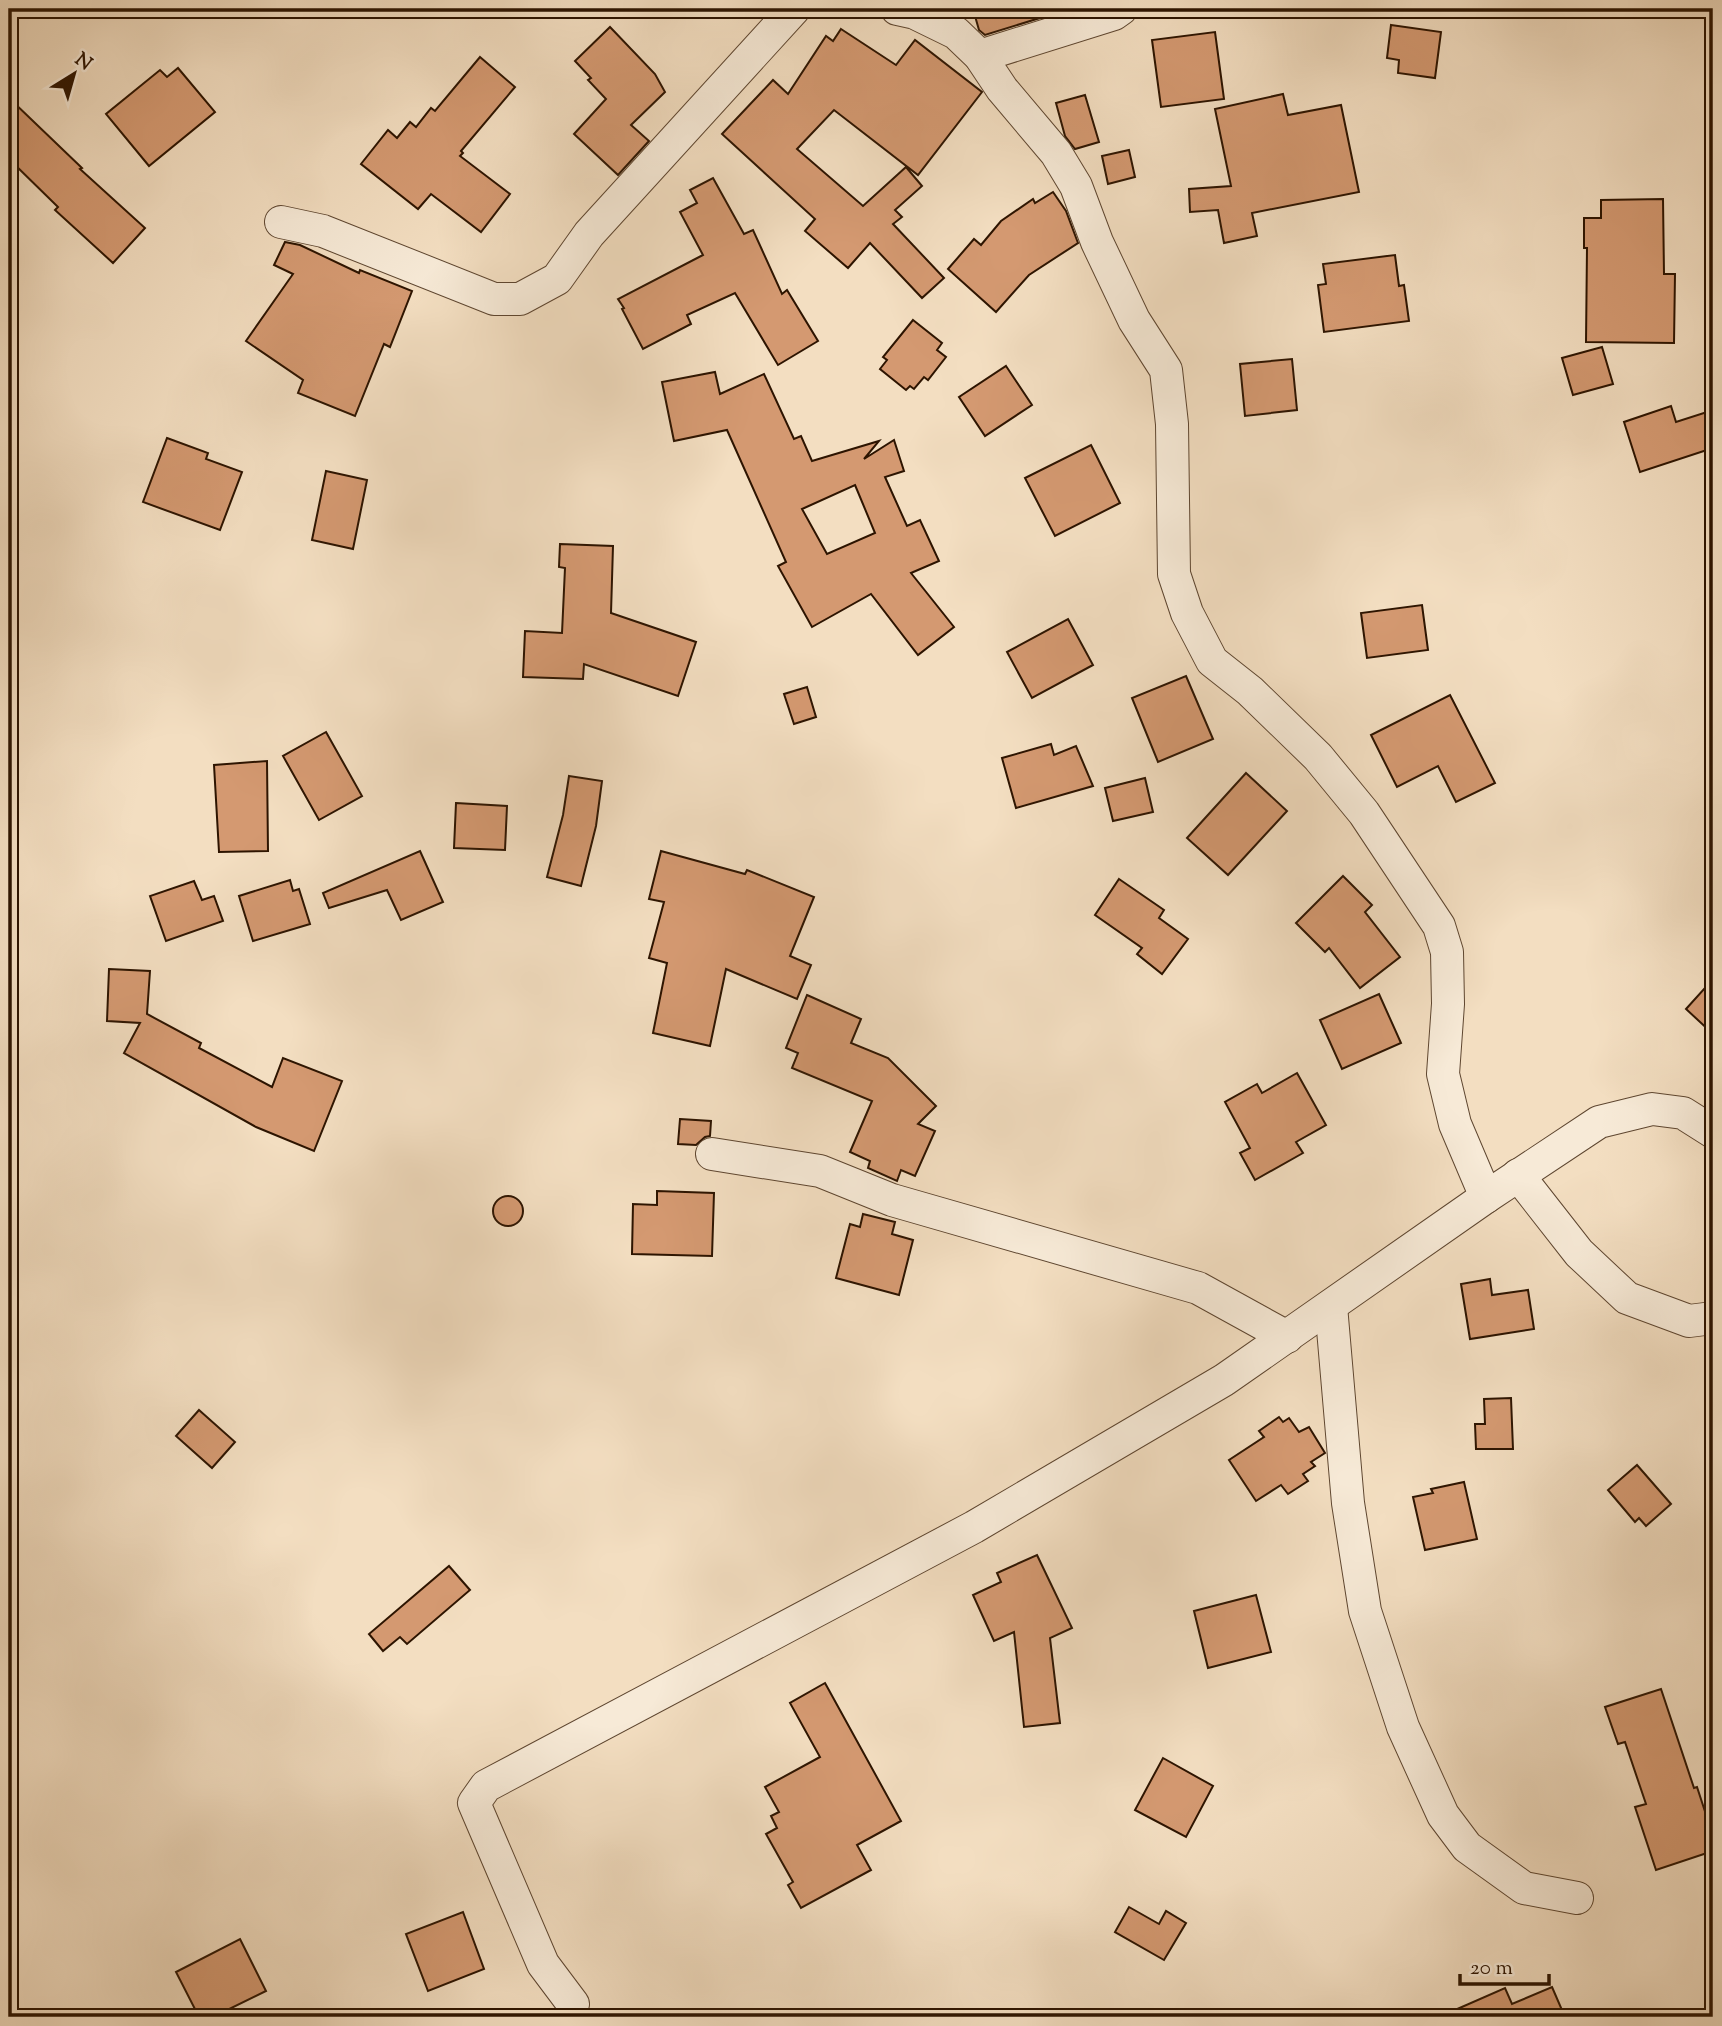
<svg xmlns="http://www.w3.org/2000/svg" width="1722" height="2026" font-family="'Sorts Mill Goudy',serif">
	<rect width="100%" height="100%" fill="#f3dec1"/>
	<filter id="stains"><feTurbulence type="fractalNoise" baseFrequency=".00286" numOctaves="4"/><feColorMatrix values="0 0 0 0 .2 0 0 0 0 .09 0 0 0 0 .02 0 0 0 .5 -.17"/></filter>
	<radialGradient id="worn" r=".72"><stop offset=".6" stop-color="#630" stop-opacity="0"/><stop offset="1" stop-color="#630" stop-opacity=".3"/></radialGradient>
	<g fill="#d49971" stroke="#2d1400" stroke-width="2" fill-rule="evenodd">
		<path d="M 973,9 L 1069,9 L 985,35 L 979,30 Z"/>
		<path d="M 1391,25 L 1441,32 L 1435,78 L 1398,73 L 1399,60 L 1387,58 Z"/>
		<path d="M 610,27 L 655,74 L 665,92 L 631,125 L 649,141 L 618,175 L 574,134 L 606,99 L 588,80 L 591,78 L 575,61 Z"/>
		<path d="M 841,29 L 896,65 L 915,40 L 982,92 L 918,175 L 834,110 L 797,149 L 863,206 L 906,167 L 922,186 L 895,210 L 902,217 L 893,224 L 944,278 L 922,298 L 870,243 L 848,268 L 805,231 L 815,219 L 722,134 L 773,80 L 788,94 L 826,36 L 833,41 Z"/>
		<path d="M 1215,32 L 1224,99 L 1161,107 L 1152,40 Z"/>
		<path d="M 480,57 L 515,87 L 461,151 L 463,153 L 460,156 L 510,194 L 481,232 L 431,194 L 418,209 L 361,164 L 388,130 L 397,138 L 410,122 L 416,127 L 431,108 L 435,111 Z"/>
		<path d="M 178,68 L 215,112 L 149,166 L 106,114 L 160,70 L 167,77 Z"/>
		<path d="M 1283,94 L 1288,115 L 1341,105 L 1359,192 L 1252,213 L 1257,236 L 1224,243 L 1218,210 L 1190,212 L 1189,189 L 1231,186 L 1215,109 Z"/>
		<path d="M 1085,95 L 1099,142 L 1075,149 L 1065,136 L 1056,103 Z"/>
		<path d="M 9,98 L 82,168 L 80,169 L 145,228 L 113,263 L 55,210 L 58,207 L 9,159 Z"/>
		<path d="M 1129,150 L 1135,177 L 1108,184 L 1102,156 Z"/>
		<path d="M 713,178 L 744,234 L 753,230 L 782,294 L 787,290 L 818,341 L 778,365 L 735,293 L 687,315 L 691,324 L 643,349 L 622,309 L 624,308 L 618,299 L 703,255 L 680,212 L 697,203 L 690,190 Z"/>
		<path d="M 1053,192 L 1066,211 L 1078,243 L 1029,275 L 996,312 L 948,269 L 974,239 L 981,245 L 1001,221 L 1033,199 L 1035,203 Z"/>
		<path d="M 1663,199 L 1664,274 L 1675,274 L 1674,343 L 1586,342 L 1587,248 L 1584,248 L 1584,218 L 1601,218 L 1601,200 Z"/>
		<path d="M 285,242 L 300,245 L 359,273 L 360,270 L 412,291 L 390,347 L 384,344 L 355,416 L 298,393 L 303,380 L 246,341 L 293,274 L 274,265 Z"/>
		<path d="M 1395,255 L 1399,286 L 1404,285 L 1409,321 L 1324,332 L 1318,285 L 1326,284 L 1323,264 Z"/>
		<path d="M 913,320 L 942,343 L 937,350 L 946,357 L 928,380 L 924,377 L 914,389 L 910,386 L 906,390 L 880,369 L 887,360 L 883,357 Z"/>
		<path d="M 1602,347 L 1613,384 L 1573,395 L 1562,358 Z"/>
		<path d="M 1292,359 L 1297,410 L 1245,416 L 1240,364 Z"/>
		<path d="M 1006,366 L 1032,405 L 985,436 L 959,397 Z"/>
		<path d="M 715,372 L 720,394 L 764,374 L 794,439 L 801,436 L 812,461 L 879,441 L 864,459 L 894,440 L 904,471 L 885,477 L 907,526 L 920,520 L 939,561 L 911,573 L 954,627 L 918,655 L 871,594 L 812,627 L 778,566 L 786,562 L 727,430 L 674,441 L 662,382 ZM 855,485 L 875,533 L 827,554 L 802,509 Z"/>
		<path d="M 1671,406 L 1676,422 L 1707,412 L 1713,431 L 1713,448 L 1640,472 L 1624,422 Z"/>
		<path d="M 167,438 L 208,453 L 206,459 L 242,472 L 220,530 L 143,502 Z"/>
		<path d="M 1091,445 L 1120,503 L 1055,536 L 1025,478 Z"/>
		<path d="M 326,471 L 367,480 L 353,549 L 312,540 Z"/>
		<path d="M 560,544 L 613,546 L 611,613 L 696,642 L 678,696 L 584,664 L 583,679 L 523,677 L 525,631 L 562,633 L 565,568 L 559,567 Z"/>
		<path d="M 1422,605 L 1428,650 L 1367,658 L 1361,613 Z"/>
		<path d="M 1068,619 L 1093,665 L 1032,698 L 1007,652 Z"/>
		<path d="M 1186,676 L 1213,739 L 1158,762 L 1132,698 Z"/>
		<path d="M 807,687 L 816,717 L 794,724 L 784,694 Z"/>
		<path d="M 1450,695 L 1495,783 L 1456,802 L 1438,766 L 1397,787 L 1371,735 Z"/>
		<path d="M 326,732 L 362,796 L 319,820 L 283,756 Z"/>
		<path d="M 1051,744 L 1054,755 L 1076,746 L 1093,786 L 1016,808 L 1002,758 Z"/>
		<path d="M 267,761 L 268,851 L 219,852 L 214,765 Z"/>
		<path d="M 1246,773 L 1287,811 L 1228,875 L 1187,838 Z"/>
		<path d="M 569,776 L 602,781 L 596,826 L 581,886 L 547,877 L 563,815 Z"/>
		<path d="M 1145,778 L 1153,812 L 1113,821 L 1105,788 Z"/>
		<path d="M 456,803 L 507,806 L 505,850 L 454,848 Z"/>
		<path d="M 420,851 L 443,902 L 401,920 L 387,890 L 329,908 L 323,893 Z"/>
		<path d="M 661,851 L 745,874 L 747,870 L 814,897 L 790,956 L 811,965 L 797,999 L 726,969 L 710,1046 L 653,1033 L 667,963 L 649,958 L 664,902 L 649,899 Z"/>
		<path d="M 1343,876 L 1372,905 L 1365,912 L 1400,957 L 1360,988 L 1329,948 L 1325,952 L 1296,923 Z"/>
		<path d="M 1119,879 L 1164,910 L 1159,918 L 1188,939 L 1162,974 L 1137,954 L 1142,948 L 1095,915 Z"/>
		<path d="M 290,880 L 293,891 L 299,889 L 310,924 L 253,941 L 239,896 Z"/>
		<path d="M 194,881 L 202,900 L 214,896 L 223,921 L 166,941 L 150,896 Z"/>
		<path d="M 109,969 L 150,971 L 147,1014 L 201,1043 L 199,1048 L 272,1087 L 283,1058 L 342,1081 L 314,1151 L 256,1127 L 124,1053 L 140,1023 L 107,1021 Z"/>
		<path d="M 1713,979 L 1713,1034 L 1686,1009 Z"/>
		<path d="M 1379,994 L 1401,1043 L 1342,1069 L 1320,1020 Z"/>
		<path d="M 807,995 L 861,1019 L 851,1043 L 888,1058 L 936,1106 L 918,1124 L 935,1131 L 915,1176 L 901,1170 L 897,1181 L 868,1168 L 870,1161 L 850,1152 L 872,1101 L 792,1068 L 798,1053 L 786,1048 Z"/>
		<path d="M 1297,1073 L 1326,1125 L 1296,1142 L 1303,1153 L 1255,1180 L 1240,1153 L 1250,1148 L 1225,1102 L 1257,1084 L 1262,1093 Z"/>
		<path d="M 680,1119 L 711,1121 L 710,1136 L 705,1137 L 696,1145 L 678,1144 Z"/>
		<path d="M 657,1191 L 714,1193 L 712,1256 L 632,1254 L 633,1204 L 657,1205 Z"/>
		<circle cx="508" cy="1211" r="15"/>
		<path d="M 863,1214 L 895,1222 L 892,1234 L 913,1240 L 899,1295 L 836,1278 L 850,1224 L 860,1227 Z"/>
		<path d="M 1490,1279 L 1492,1295 L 1528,1290 L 1534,1329 L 1470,1339 L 1461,1284 Z"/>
		<path d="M 1511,1398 L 1513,1449 L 1476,1449 L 1475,1424 L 1485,1424 L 1484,1399 Z"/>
		<path d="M 199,1410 L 235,1442 L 212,1468 L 176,1436 Z"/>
		<path d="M 1279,1417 L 1283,1422 L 1289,1418 L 1299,1432 L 1309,1427 L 1325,1453 L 1311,1462 L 1315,1466 L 1303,1474 L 1308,1481 L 1288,1494 L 1281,1485 L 1256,1501 L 1229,1460 L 1264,1437 L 1259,1431 Z"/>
		<path d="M 1637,1465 L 1671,1504 L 1646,1526 L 1639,1518 L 1635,1522 L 1608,1490 Z"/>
		<path d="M 1464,1482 L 1477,1539 L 1425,1550 L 1413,1497 L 1433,1493 L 1431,1489 Z"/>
		<path d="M 1037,1555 L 1072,1628 L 1050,1638 L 1060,1723 L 1024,1727 L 1014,1632 L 994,1641 L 973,1595 L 1001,1582 L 997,1573 Z"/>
		<path d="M 449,1566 L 470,1590 L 407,1644 L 400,1637 L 383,1651 L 369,1634 Z"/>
		<path d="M 1256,1595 L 1271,1652 L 1208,1668 L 1194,1611 Z"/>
		<path d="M 825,1683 L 901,1821 L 857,1845 L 871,1870 L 801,1908 L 788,1885 L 793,1882 L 766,1834 L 777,1828 L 771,1816 L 779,1812 L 765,1787 L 820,1757 L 790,1703 Z"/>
		<path d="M 1661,1689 L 1694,1788 L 1697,1787 L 1713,1836 L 1713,1851 L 1656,1870 L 1635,1807 L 1646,1804 L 1625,1742 L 1618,1744 L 1605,1707 Z"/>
		<path d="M 1163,1758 L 1213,1786 L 1186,1837 L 1135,1810 Z"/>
		<path d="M 1129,1907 L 1159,1924 L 1166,1911 L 1186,1923 L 1164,1960 L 1115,1932 Z"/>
		<path d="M 463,1912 L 484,1969 L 428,1991 L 406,1934 Z"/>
		<path d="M 240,1939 L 266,1991 L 213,2017 L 199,2017 L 176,1972 Z"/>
		<path d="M 1552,1987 L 1565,2017 L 1439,2017 L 1505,1988 L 1512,2004 Z"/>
	</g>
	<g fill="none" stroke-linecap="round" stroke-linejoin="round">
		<g stroke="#5e4630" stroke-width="34">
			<g id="minor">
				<path d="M 897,9 L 915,13 L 956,33 L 980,56 L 1002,89 L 1056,153 L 1076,186 L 1097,242 L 1134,320 L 1166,370 L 1172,424 L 1174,574 L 1187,613 L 1212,661 L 1250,691 L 1318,757 L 1364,813 L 1439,926 L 1447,952 L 1448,1004 L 1443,1074 L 1455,1124 L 1486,1197"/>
				<path d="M 980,56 L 1114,14 L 1121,9"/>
				<path d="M 281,222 L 323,231 L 494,299 L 520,299 L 557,279 L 589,234 L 794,9"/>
				<path d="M 712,1154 L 820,1171 L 892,1200 L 1198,1288 L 1287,1337"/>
				<path d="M 1518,1175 L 1579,1253 L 1627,1298 L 1689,1321 L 1713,1318"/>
				<path d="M 1331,1306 L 1348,1503 L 1365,1611 L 1403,1727 L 1443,1815 L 1467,1847 L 1524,1888 L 1577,1898"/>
				<path d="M 573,2004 L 543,1964 L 474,1803 L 486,1786 L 974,1527 L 1224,1380 L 1486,1197 L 1599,1122 L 1652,1109 L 1683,1113 L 1713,1132"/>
			</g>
		</g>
		<use href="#minor" stroke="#f7ead7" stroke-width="32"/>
	</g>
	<rect width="1722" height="2026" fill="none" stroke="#f3dec1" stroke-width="35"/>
	<rect x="10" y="10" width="1701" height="2005" fill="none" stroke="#2d1400" stroke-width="3.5"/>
	<rect x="18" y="18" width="1687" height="1991" fill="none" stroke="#2d1400" stroke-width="2"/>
	<g transform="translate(74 74) rotate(37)" stroke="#f7ead7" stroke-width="5" paint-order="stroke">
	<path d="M0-5L12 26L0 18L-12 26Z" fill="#2d1400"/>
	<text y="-10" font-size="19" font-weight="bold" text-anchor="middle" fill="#2d1400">N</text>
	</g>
	<path d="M1460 1974v10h89v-10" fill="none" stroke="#2d1400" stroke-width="3.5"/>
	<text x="1470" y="1974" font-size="21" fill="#2d1400" stroke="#f7ead7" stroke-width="5" paint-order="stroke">20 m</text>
	<rect width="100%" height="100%" filter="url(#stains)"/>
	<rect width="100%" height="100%" fill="url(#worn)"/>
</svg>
